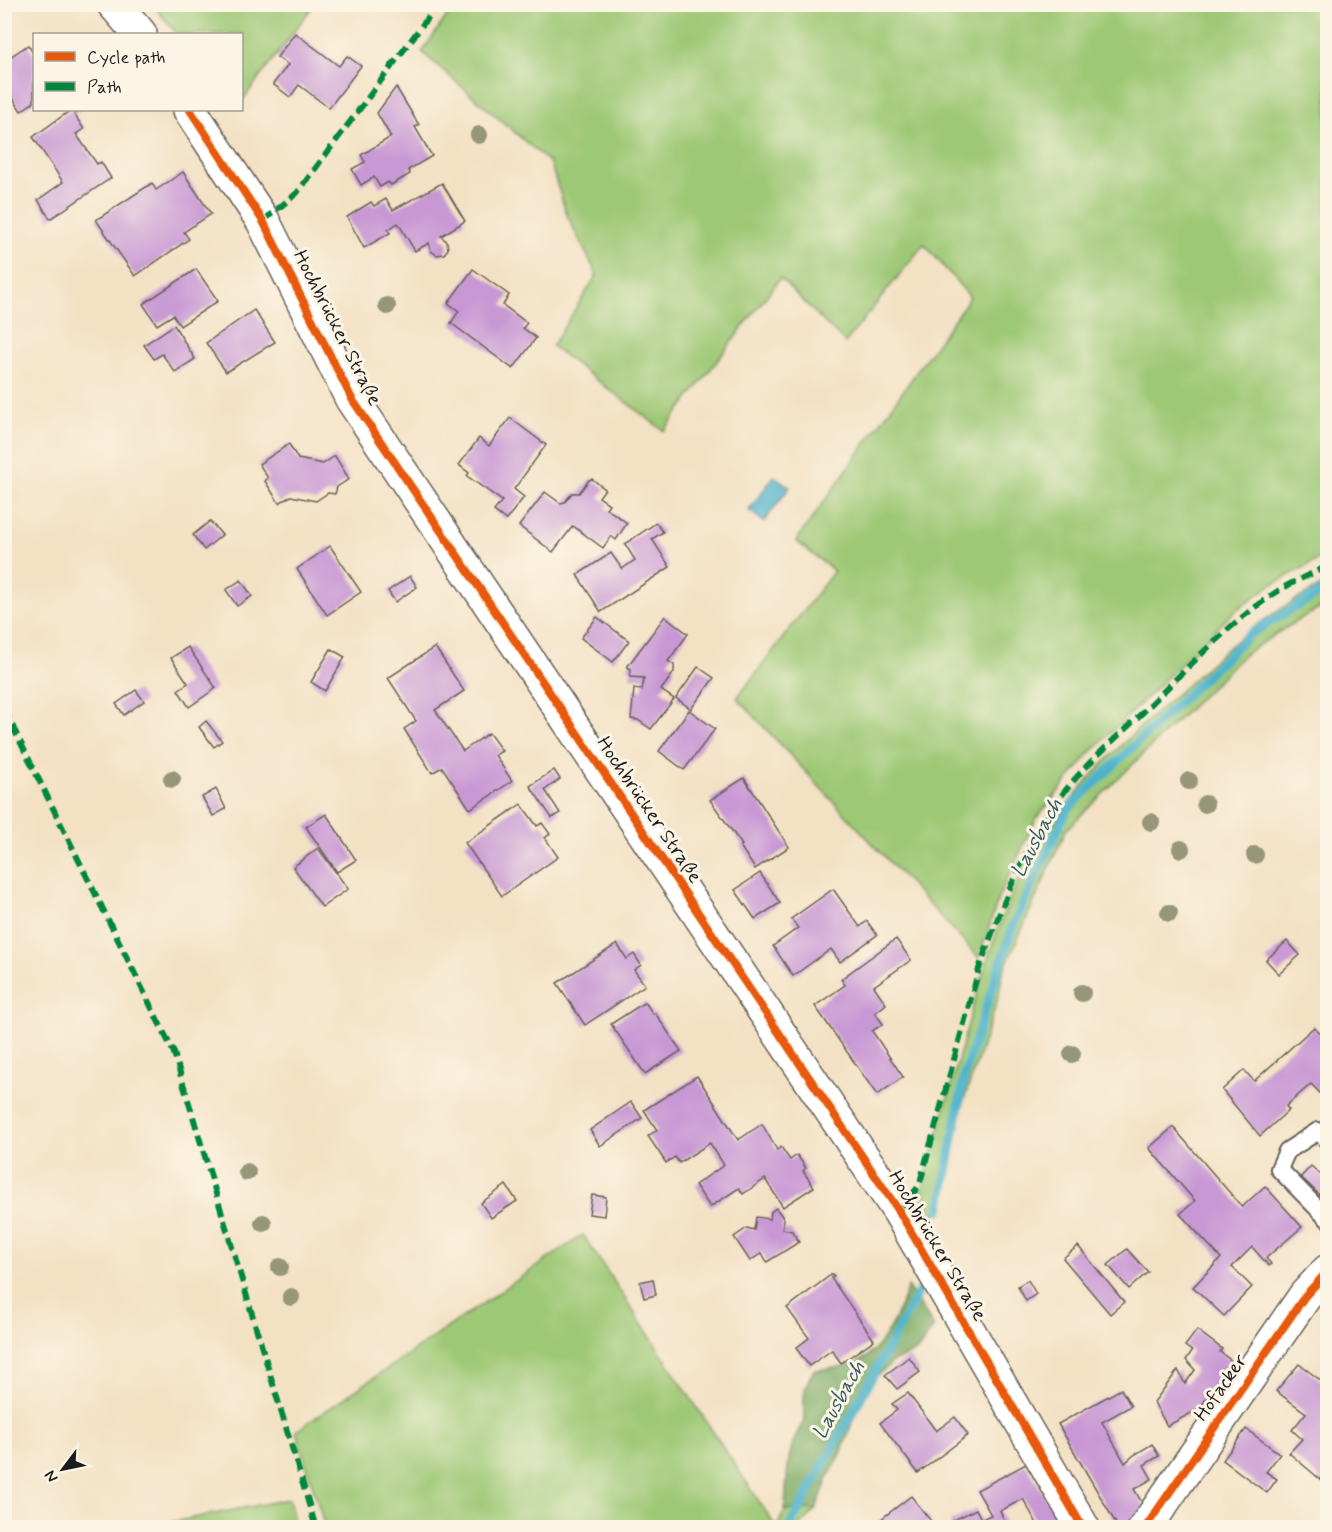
<svg xmlns="http://www.w3.org/2000/svg" width="1332" height="1532" font-family="Mynerve,sans-serif">
	<rect width="100%" height="100%" fill="#fcf5e5"/>
	<filter id="ink" filterUnits="userSpaceOnUse"><feTurbulence type="fractalNoise" baseFrequency=".0167" numOctaves="2"/><feDisplacementMap in="SourceGraphic" scale="12" xChannelSelector="R" yChannelSelector="G"/><feConvolveMatrix kernelMatrix="1 2 1 2 8 2 1 2 1" color-interpolation-filters="sRGB"/></filter>
	<filter id="wash" filterUnits="userSpaceOnUse"><feTurbulence type="fractalNoise" baseFrequency=".008" numOctaves="4" result="noise"/><feDisplacementMap in="SourceGraphic" scale="24" xChannelSelector="R" yChannelSelector="G"/><feGaussianBlur stdDeviation="1.35" result="paint"/><feColorMatrix in="noise" values="0 0 0 0 0 0 0 0 0 0 0 0 0 0 0 0 0 1.4 0 .05"/><feComposite in="paint" operator="in"/></filter>
	<g filter="url(#wash)">
		<rect width="100%" height="100%" fill="#f3e1c4"/>
		<g fill="#9dc875" stroke="#5c7248" stroke-width="1.5">
			<path d="M 455,4 L 1327,5 L 1327,555 L 1271,585 L 1236,610 L 1090,753 L 1036,819 L 999,896 L 979,958 L 737,698 L 834,571 L 796,541 L 970,297 L 924,244 L 845,343 L 780,278 L 664,431 L 552,346 L 597,275 L 567,215 L 550,163 L 422,52 Z"/>
			<path d="M 153,5 L 314,5 L 242,101 L 242,34 L 177,34 Z"/>
			<path d="M 1327,583 L 1327,605 L 1303,617 L 1245,654 L 1066,830 L 1003,972 L 998,998 L 963,1103 L 935,1216 L 921,1196 C 938,1133 955,1070 973,1007 C 988,955 1007,893 1037,847 C 1075,788 1125,739 1178,693 C 1199,674 1220,653 1242,636 C 1269,615 1298,598 1327,583 Z"/>
			<path d="M 583,1235 L 776,1527 L 325,1527 L 296,1431 Z"/>
			<path d="M 289,1499 L 295,1527 L 147,1527 Z"/>
			<path d="M 816,1509 L 798,1527 L 777,1527 L 785,1510 Z"/>
		</g>
		<path fill="#7eac66" stroke="#4d6441" stroke-width="1.5" d="M 908,1287 L 934,1327 L 917,1351 L 895,1361 L 874,1378 L 854,1417 L 841,1454 L 828,1478 L 816,1509 L 785,1510 C 787,1478 785,1447 805,1420 C 803,1398 802,1389 814,1370 C 828,1369 843,1368 856,1363 C 882,1353 899,1311 908,1287 Z"/>
		<path fill="#4bb2ca" stroke="#346773" stroke-width="1.5" d="M 774,476 L 790,487 L 764,522 L 749,510 Z"/>
		<g fill="none" stroke-linecap="round" stroke-linejoin="round">
			<g stroke="#4bb2ca" stroke-width="9">
				<path d="M 940,1210 L 965,1071 L 1013,926 L 1067,810 L 1250,634 L 1328,588"/>
				<path d="M 789,1528 L 920,1290"/>
			</g>
		</g>
		<g id="blocks">
			<g fill="#c898d4">
				<path d="M 295,33 L 339,66 L 347,56 L 361,66 L 329,108 L 299,85 L 290,97 L 273,84 L 288,65 L 277,57 Z"/>
				<path d="M 28,45 L 34,54 L 34,102 L 21,111 L 6,87 L 4,88 L 4,61 Z"/>
				<path d="M 396,87 L 419,125 L 415,127 L 432,156 L 408,170 L 410,174 L 391,185 L 388,182 L 380,187 L 374,177 L 361,185 L 352,169 L 365,162 L 361,155 L 391,137 L 377,113 Z"/>
				<path d="M 71,110 L 82,110 L 74,114 L 84,129 L 76,134 L 97,164 L 101,162 L 111,178 L 50,219 L 38,200 L 63,182 L 33,137 Z"/>
				<path d="M 183,172 L 211,214 L 184,232 L 189,239 L 135,276 L 96,220 L 152,183 L 156,190 Z"/>
				<path d="M 442,183 L 465,221 L 441,236 L 447,242 L 448,249 L 444,254 L 437,255 L 431,251 L 429,243 L 415,251 L 398,223 L 388,230 L 390,233 L 364,248 L 347,217 L 371,202 L 374,206 L 386,199 L 393,210 Z"/>
				<path d="M 196,269 L 218,301 L 180,326 L 173,315 L 157,325 L 143,304 Z"/>
				<path d="M 473,269 L 509,295 L 503,305 L 527,323 L 523,328 L 536,338 L 513,369 L 451,323 L 459,311 L 448,303 Z"/>
				<path d="M 254,310 L 275,342 L 226,372 L 206,343 Z"/>
				<path d="M 174,325 L 195,359 L 175,372 L 162,354 L 154,359 L 144,345 Z"/>
				<path d="M 510,418 L 546,445 L 514,489 L 524,497 L 506,520 L 494,511 L 502,501 L 467,476 L 469,473 L 459,465 L 479,438 L 489,446 Z"/>
				<path d="M 289,444 L 298,459 L 323,464 L 335,456 L 349,479 L 337,487 L 335,494 L 328,493 L 316,501 L 291,496 L 279,503 L 265,481 L 268,478 L 259,464 Z"/>
				<path d="M 592,479 L 605,489 L 599,497 L 609,504 L 606,508 L 627,523 L 616,540 L 611,536 L 603,548 L 573,526 L 553,552 L 519,526 L 545,492 L 560,503 L 565,502 L 572,493 L 579,493 L 589,480 Z"/>
				<path d="M 210,521 L 222,535 L 204,550 L 193,535 Z"/>
				<path d="M 656,523 L 663,532 L 652,539 L 670,567 L 601,612 L 577,575 L 611,553 L 622,569 L 635,560 L 625,544 Z"/>
				<path d="M 330,546 L 361,592 L 327,615 L 297,569 Z"/>
				<path d="M 410,576 L 417,587 L 395,602 L 388,591 Z"/>
				<path d="M 241,580 L 252,596 L 237,606 L 226,590 Z"/>
				<path d="M 665,616 L 688,634 L 668,661 L 674,665 L 674,672 L 661,690 L 674,699 L 651,729 L 638,720 L 631,719 L 634,689 L 642,690 L 644,678 L 630,677 L 631,669 L 627,667 Z"/>
				<path d="M 597,617 L 629,641 L 613,662 L 581,638 Z"/>
				<path d="M 188,647 L 216,688 L 189,707 L 178,690 L 188,683 L 171,658 Z"/>
				<path d="M 435,647 L 464,691 L 435,710 L 463,751 L 489,733 L 502,751 L 495,755 L 512,781 L 470,809 L 442,767 L 432,773 L 404,729 L 416,721 L 388,678 Z"/>
				<path d="M 331,649 L 345,657 L 325,691 L 311,682 Z"/>
				<path d="M 698,667 L 714,678 L 691,709 L 676,698 Z"/>
				<path d="M 136,690 L 144,701 L 124,715 L 116,704 Z"/>
				<path d="M 689,710 L 715,729 L 684,770 L 659,751 Z"/>
				<path d="M 206,721 L 222,741 L 214,747 L 199,727 Z"/>
				<path d="M 554,770 L 560,779 L 545,790 L 560,813 L 552,818 L 530,786 Z"/>
				<path d="M 744,778 L 789,847 L 755,869 L 740,846 L 742,845 L 710,800 Z"/>
				<path d="M 216,789 L 226,809 L 213,816 L 202,797 Z"/>
				<path d="M 521,804 L 537,826 L 542,823 L 550,834 L 545,838 L 558,857 L 502,896 L 465,843 Z"/>
				<path d="M 326,814 L 356,860 L 337,872 L 306,827 Z"/>
				<path d="M 318,848 L 348,889 L 322,907 L 293,867 Z"/>
				<path d="M 760,873 L 780,903 L 755,919 L 735,890 Z"/>
				<path d="M 833,889 L 860,927 L 867,921 L 877,935 L 840,962 L 831,949 L 793,976 L 773,946 L 798,928 L 791,919 Z"/>
				<path d="M 896,939 L 911,960 L 874,986 L 886,1004 L 875,1013 L 883,1024 L 872,1031 L 903,1077 L 877,1095 L 815,1006 L 845,985 L 841,979 Z"/>
				<path d="M 1287,941 L 1300,955 L 1279,974 L 1266,960 Z"/>
				<path d="M 617,944 L 627,959 L 634,954 L 641,965 L 634,970 L 645,985 L 585,1025 L 557,983 Z"/>
				<path d="M 645,1002 L 653,1014 L 655,1013 L 681,1051 L 645,1074 L 611,1024 Z"/>
				<path d="M 1314,1027 L 1328,1042 L 1328,1086 L 1320,1093 L 1311,1084 L 1286,1106 L 1289,1110 L 1260,1136 L 1222,1090 L 1244,1070 L 1254,1081 Z"/>
				<path d="M 697,1076 L 738,1140 L 762,1124 L 777,1150 L 781,1147 L 790,1160 L 797,1155 L 806,1168 L 803,1171 L 814,1187 L 783,1207 L 765,1179 L 743,1194 L 739,1188 L 710,1207 L 695,1185 L 724,1165 L 710,1143 L 679,1163 L 675,1157 L 666,1163 L 648,1136 L 657,1130 L 644,1110 Z"/>
				<path d="M 631,1102 L 642,1118 L 600,1146 L 590,1130 Z"/>
				<path d="M 1173,1127 L 1242,1207 L 1265,1186 L 1302,1227 L 1266,1258 L 1271,1264 L 1269,1266 L 1252,1247 L 1232,1267 L 1252,1287 L 1224,1316 L 1193,1287 L 1221,1258 L 1180,1214 L 1195,1201 L 1149,1148 Z"/>
				<path d="M 1311,1166 L 1328,1181 L 1328,1203 L 1301,1177 Z"/>
				<path d="M 506,1185 L 517,1201 L 491,1218 L 481,1203 Z"/>
				<path d="M 592,1195 L 606,1197 L 604,1216 L 589,1214 Z"/>
				<path d="M 776,1208 L 784,1219 L 782,1229 L 792,1231 L 799,1242 L 767,1262 L 762,1253 L 750,1261 L 734,1237 L 747,1228 L 754,1230 L 756,1217 L 770,1219 L 771,1212 Z"/>
				<path d="M 1078,1246 L 1124,1302 L 1110,1314 L 1063,1258 Z"/>
				<path d="M 1127,1249 L 1148,1272 L 1129,1289 L 1108,1265 Z"/>
				<path d="M 832,1274 L 834,1276 L 831,1278 L 874,1340 L 841,1363 L 832,1350 L 809,1366 L 796,1348 L 809,1338 L 787,1308 Z"/>
				<path d="M 653,1279 L 656,1295 L 644,1298 L 640,1282 Z"/>
				<path d="M 1028,1280 L 1036,1294 L 1026,1301 L 1018,1286 Z"/>
				<path d="M 1197,1330 L 1222,1349 L 1220,1352 L 1233,1362 L 1199,1409 L 1167,1426 L 1154,1402 L 1178,1370 L 1185,1384 L 1195,1370 L 1186,1360 L 1192,1351 L 1185,1346 Z"/>
				<path d="M 909,1357 L 920,1372 L 897,1389 L 885,1375 Z"/>
				<path d="M 1299,1364 L 1328,1386 L 1328,1486 L 1289,1453 L 1302,1439 L 1292,1430 L 1306,1413 L 1276,1391 Z"/>
				<path d="M 1121,1389 L 1131,1406 L 1102,1422 L 1125,1463 L 1134,1455 L 1152,1444 L 1159,1456 L 1144,1465 L 1152,1479 L 1134,1489 L 1144,1506 L 1133,1527 L 1118,1527 L 1058,1424 Z"/>
				<path d="M 908,1393 L 936,1431 L 955,1417 L 968,1435 L 918,1473 L 880,1423 L 897,1410 L 892,1404 Z"/>
				<path d="M 1246,1429 L 1280,1454 L 1266,1472 L 1277,1479 L 1267,1493 L 1223,1460 Z"/>
				<path d="M 1026,1464 L 1063,1527 L 1039,1527 L 1023,1499 L 1000,1511 L 1007,1527 L 988,1527 L 984,1518 L 991,1515 L 977,1490 Z"/>
				<path d="M 911,1496 L 931,1521 L 922,1527 L 871,1527 Z"/>
				<path d="M 976,1509 L 985,1527 L 952,1527 L 950,1522 Z"/>
			</g>
		</g>
	</g>
	<g filter="url(#ink)">
		<use href="#blocks" fill-opacity="0" stroke="#676157" stroke-width="1.5"/>
		<g fill="none" stroke-linecap="round" stroke-linejoin="round">
			<g stroke="#676157" stroke-width="20">
				<path id="service" d="M 1328,1141 L 1318,1131 L 1287,1151 L 1279,1169 L 1328,1219"/>
			</g>
			<g stroke="#676157" stroke-width="36">
				<g id="minor">
					<path d="M 114,4 L 140,34"/>
					<path d="M 190,110 L 263,221 L 352,399 L 899,1211 L 1083,1528"/>
					<path d="M 1145,1528 L 1305,1296 L 1328,1271"/>
				</g>
			</g>
			<use href="#service" stroke="#fff" stroke-width="16"/>
			<use href="#minor" stroke="#fff" stroke-width="33"/>
			<g stroke="#00873e" stroke-width="6" stroke-dasharray="12 6" stroke-linecap="butt">
				<path d="M 263,221 L 297,193 L 438,4"/>
				<path d="M 4,709 L 174,1053 L 316,1528"/>
				<path d="M 899,1211 L 919,1186 L 979,969 C 999,913 1020,857 1053,808 C 1076,772 1110,744 1140,715 C 1183,673 1225,626 1275,593 C 1291,582 1310,575 1328,566"/>
			</g>
			<g stroke="#fcf5e5" stroke-width="11">
				<g id="cycleway">
					<path d="M 190,110 L 263,221 L 352,399 L 899,1211 L 1083,1528"/>
					<path d="M 1145,1528 L 1305,1296 L 1328,1271"/>
				</g>
			</g>
			<use href="#cycleway" stroke="#e8590c" stroke-width="8"/>
		</g>
		<g fill="#969679">
			<circle cx="479" cy="135" r="9"/>
			<circle cx="387" cy="306" r="9"/>
			<circle cx="172" cy="779" r="9"/>
			<circle cx="1189" cy="781" r="9"/>
			<circle cx="1205" cy="804" r="9"/>
			<circle cx="1151" cy="822" r="9"/>
			<circle cx="1181" cy="849" r="9"/>
			<circle cx="1255" cy="855" r="9"/>
			<circle cx="1169" cy="913" r="9"/>
			<circle cx="1082" cy="993" r="9"/>
			<circle cx="1072" cy="1054" r="9"/>
			<circle cx="247" cy="1172" r="9"/>
			<circle cx="263" cy="1223" r="9"/>
			<circle cx="280" cy="1267" r="9"/>
			<circle cx="291" cy="1297" r="9"/>
		</g>
	</g>
	<g text-anchor="middle" dominant-baseline="central" stroke-width="6" stroke-linejoin="round" paint-order="stroke">
		<g font-size="20" fill="#1c1c1c" stroke="#fcf5e5">
			<text transform="translate(337 328) rotate(63)">Hochbrücker Straße</text>
			<text transform="translate(649 810) rotate(56)">Hochbrücker Straße</text>
			<text transform="translate(937 1246) rotate(59)">Hochbrücker Straße</text>
			<text transform="translate(1221 1388) rotate(-55)">Hofacker</text>
		</g>
		<g font-size="21" font-style="italic" fill="#2f5862" stroke="#fcf5e5">
			<text transform="translate(1037 838) rotate(-62)">Lausbach</text>
			<text transform="translate(839 1400) rotate(-61)">Lausbach</text>
		</g>
	</g>
	<rect width="1332" height="1532" fill="none" stroke="#fcf5e5" stroke-width="24"/>
	<rect x="33" y="33" width="210" height="78" fill="#fcf5e5" stroke="#a29e95" stroke-width="1.5"/>
	<rect x="45" y="52" width="30" height="9" fill="#e8590c" stroke="#a29e95" stroke-width="1.5"/>
	<text x="87" y="63" font-size="18" fill="#1c1c1c">Cycle path</text>
	<rect x="45" y="82" width="30" height="9" fill="#00873e" stroke="#a29e95" stroke-width="1.5"/>
	<text x="87" y="93" font-size="18" fill="#1c1c1c">Path</text>
	<g transform="translate(63 1469) rotate(238)" stroke="#fcf5e5" stroke-width="4.5" paint-order="stroke">
	<path d="M0-4.5L10 22L0 15L-10 22Z" fill="#1c1c1c"/>
	<text y="-9" font-size="16" font-weight="bold" text-anchor="middle" fill="#1c1c1c">N</text>
	</g>
</svg>
